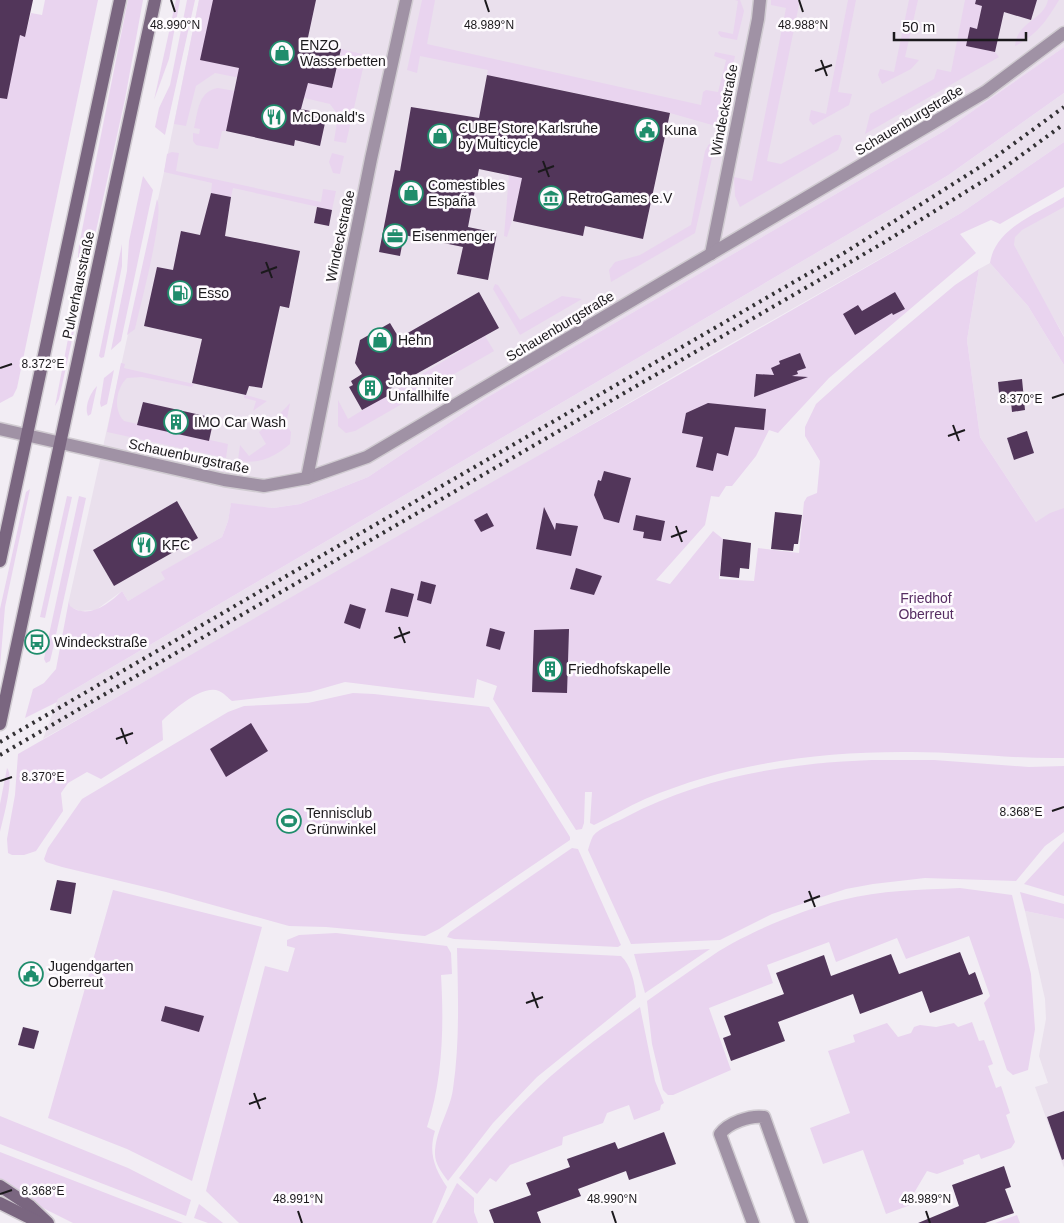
<svg xmlns="http://www.w3.org/2000/svg" width="1064" height="1223" font-family="Helvetica,sans-serif">
	<rect width="100%" height="100%" fill="#f2edf4"/>
	<g fill="#eae0ed">
		<path d="M 199,0 L 1064,0 L 1064,47 L 944,131 L 486,398 L 368,477 L 300,504 L 273,508 L 231,504 L 228,521 L 222,537 L 162,572 L 166,579 L 128,601 L 122,591 L 96,610 L 80,611 L 70,607 L 69,600 L 164,172 Z"/>
		<path d="M 1064,93 L 1064,142 L 961,213 L 695,364 L 390,543 L 43,739 L 58,699 L 947,176 Z"/>
		<path d="M 1064,203 L 1064,336 L 1006,236 Z"/>
		<path d="M 990,263 L 1028,306 L 1064,365 L 1064,512 L 1036,522 L 980,437 L 967,340 L 979,269 Z"/>
		<path d="M 1025,911 L 1064,919 L 1064,1168 L 1035,1087 L 1048,1083 L 1039,1056 L 1046,1019 L 1045,999 Z"/>
	</g>
	<g fill="#e9d4ef">
		<path d="M 45,0 L 98,0 L 17,388 L 13,396 L 0,403 L 0,92 L 20,35 L 25,36 L 31,13 L 42,15 Z"/>
		<path d="M 128,0 L 143,0 L 125,99 L 59,399 L 55,406 L 73,313 L 79,245 Z"/>
		<path d="M 176,0 L 180,0 L 169,59 L 154,100 Z"/>
		<path d="M 187,0 L 195,0 L 165,135 L 155,127 L 159,108 L 170,85 Z"/>
		<path d="M 199,0 L 223,0 L 201,60 L 332,88 L 337,68 L 339,68 L 341,49 L 366,55 L 346,143 L 334,141 L 338,115 L 330,104 L 296,96 L 245,79 L 215,73 L 196,86 L 186,126 L 174,124 Z"/>
		<path d="M 422,0 L 435,0 L 427,44 L 701,105 L 703,92 L 706,90 L 718,92 L 726,60 L 714,56 L 715,52 L 735,56 L 719,127 L 670,113 L 542,86 L 515,211 L 507,237 L 504,236 L 509,175 L 529,84 L 487,75 L 488,70 L 420,56 L 417,73 L 407,70 Z"/>
		<path d="M 735,0 L 740,0 L 744,11 L 737,40 L 721,37 L 718,33 L 719,31 L 733,34 L 738,1 Z"/>
		<path d="M 771,0 L 800,0 L 767,161 L 781,164 L 835,135 L 840,135 L 842,139 L 838,150 L 740,207 L 735,196 L 734,177 L 752,181 L 786,8 L 771,5 Z"/>
		<path d="M 848,0 L 856,0 L 838,92 L 852,94 L 849,105 L 813,125 L 809,120 L 811,110 L 826,114 Z"/>
		<path d="M 909,0 L 918,0 L 905,57 L 919,60 L 911,69 L 882,84 L 878,75 L 880,69 L 894,72 Z"/>
		<path d="M 965,0 L 983,0 L 977,29 L 970,28 L 966,46 L 995,52 L 999,57 L 865,134 L 870,114 L 934,79 L 937,69 L 951,72 Z"/>
		<path d="M 1048,0 L 1059,0 C 1047,20 1037,35 1015,46 C 1017,21 1043,21 1048,0 Z"/>
		<path d="M 1064,47 L 1064,93 L 947,176 L 58,699 L 57,702 L 25,718 L 33,689 L 44,683 L 56,669 L 69,600 L 70,606 C 88,620 109,604 122,591 L 128,601 L 165,579 L 161,572 L 222,537 L 228,521 L 231,503 L 273,508 L 300,504 L 368,477 L 486,398 L 944,131 Z"/>
		<path d="M 218,88 L 235,91 L 226,131 L 222,131 L 218,149 L 196,145 L 193,141 L 193,133 L 199,134 L 200,129 L 194,128 C 198,112 198,91 218,88 Z"/>
		<path d="M 1064,142 L 1064,187 L 1000,224 L 991,220 L 960,234 L 976,253 L 829,378 L 778,433 L 769,430 L 756,456 L 732,486 L 726,486 L 719,497 L 711,496 L 705,525 L 656,580 L 670,584 L 713,531 L 723,539 L 719,579 L 754,581 L 758,548 L 799,553 L 804,502 L 807,497 L 817,493 L 820,461 L 805,436 L 805,427 L 816,404 L 855,369 L 955,285 L 979,269 L 967,340 L 980,437 L 1036,522 L 1050,513 L 1064,508 L 1064,758 C 1013,759 963,752 912,752 C 821,751 730,763 645,799 C 627,807 611,817 594,825 L 590,823 L 592,792 L 585,792 L 584,823 L 582,829 L 576,830 L 493,699 L 497,686 L 477,679 L 474,698 L 345,682 L 310,692 L 232,701 C 228,698 224,693 219,691 C 203,684 173,710 162,721 L 163,740 L 101,779 L 87,772 L 68,783 L 61,793 L 63,811 L 36,851 L 24,855 L 12,855 L 8,853 L 7,839 L 15,795 L 18,754 L 961,213 Z"/>
		<path d="M 709,144 L 715,145 L 695,233 L 611,282 L 609,270 L 615,262 L 640,255 L 691,225 L 705,151 Z"/>
		<path d="M 172,152 L 179,153 L 176,171 L 321,202 L 323,189 L 336,191 L 332,210 L 233,188 L 231,197 L 211,193 L 212,183 L 164,172 L 167,154 Z"/>
		<path d="M 332,153 L 344,156 L 340,174 L 333,173 L 329,162 Z"/>
		<path d="M 143,176 L 153,190 L 121,341 L 111,350 L 127,271 L 129,241 Z"/>
		<path d="M 1064,197 L 1064,207 L 1022,230 L 1015,237 L 1014,245 L 1064,337 L 1064,365 L 1028,306 L 990,263 C 995,228 1037,214 1064,197 Z"/>
		<path d="M 157,199 C 165,215 140,306 135,329 L 127,335 Z"/>
		<path d="M 122,244 L 122,266 L 104,357 L 101,358 L 99,356 Z"/>
		<path d="M 495,284 L 498,285 L 520,320 L 562,296 L 582,299 L 520,335 L 493,289 Z"/>
		<path d="M 485,336 L 494,351 L 355,431 L 346,433 L 338,426 L 338,400 L 348,419 Z"/>
		<path d="M 121,363 L 125,364 L 124,368 L 194,384 L 192,387 L 142,377 L 127,378 C 116,388 113,410 124,421 L 228,444 L 226,458 L 107,432 Z"/>
		<path d="M 114,370 L 107,404 L 101,407 L 100,403 L 104,378 Z"/>
		<path d="M 97,386 L 91,414 L 88,416 C 84,407 90,393 97,386 Z"/>
		<path d="M 244,395 L 246,395 L 267,401 L 253,411 L 256,401 L 244,398 Z"/>
		<path d="M 290,403 L 286,424 L 291,432 L 290,444 C 276,456 257,466 238,460 L 240,445 L 249,456 L 266,444 L 259,432 L 273,421 Z"/>
		<path d="M 30,489 L 5,607 L 0,667 L 0,609 L 26,492 Z"/>
		<path d="M 67,496 L 72,497 L 45,618 L 40,617 Z"/>
		<path d="M 79,496 L 86,498 L 52,653 L 50,661 L 46,663 L 44,659 L 47,644 Z"/>
		<path d="M 353,693 L 374,694 L 489,707 L 570,837 L 570,840 L 439,929 L 425,936 L 326,927 L 289,926 L 166,892 L 62,867 L 46,862 L 44,859 L 48,848 L 82,799 L 228,712 L 244,706 L 308,703 Z"/>
		<path d="M 872,760 L 934,760 L 1029,767 L 1064,766 L 1064,832 L 1045,846 L 1016,881 L 925,878 L 873,884 L 846,889 L 772,914 L 720,940 L 631,944 L 588,850 C 589,846 591,840 593,836 C 599,828 617,822 626,817 C 701,777 787,763 872,760 Z"/>
		<path d="M 7,768 C 15,777 3,819 0,832 L 0,804 Z"/>
		<path d="M 1064,841 L 1064,896 L 1024,884 Z"/>
		<path d="M 572,848 L 578,849 L 621,945 L 618,947 L 454,939 L 447,937 L 450,932 Z"/>
		<path d="M 960,888 L 1012,895 L 1031,974 L 1035,1029 L 1028,1070 L 1013,1075 L 1007,1070 L 984,1003 L 990,996 L 969,936 L 906,959 L 897,938 L 836,962 L 829,942 L 767,965 L 773,983 L 709,1008 L 731,1070 L 673,1095 L 668,1095 L 663,1090 L 652,1044 L 647,1001 C 671,984 695,967 719,951 C 751,931 805,909 842,900 C 881,890 920,890 960,888 Z"/>
		<path d="M 113,890 L 262,927 L 192,1181 L 127,1149 L 48,1118 Z"/>
		<path d="M 1020,892 L 1064,904 L 1064,919 L 1025,911 Z"/>
		<path d="M 336,933 L 447,946 L 451,953 L 452,974 L 441,975 C 444,1025 443,1079 427,1127 L 435,1131 C 428,1153 435,1169 447,1187 L 432,1223 L 239,1223 L 206,1191 L 265,966 L 288,972 L 295,948 L 287,946 L 287,940 L 299,935 Z"/>
		<path d="M 457,948 L 621,956 C 631,965 635,983 636,997 L 537,1077 L 493,1123 L 448,1181 C 442,1173 435,1164 435,1154 C 435,1131 450,1111 453,1089 C 460,1042 458,994 457,948 Z"/>
		<path d="M 710,949 L 645,993 L 634,954 Z"/>
		<path d="M 640,1007 L 655,1081 L 664,1103 L 661,1105 L 660,1110 L 634,1120 L 629,1105 L 607,1113 L 603,1123 L 563,1137 L 562,1145 L 510,1165 L 496,1182 L 490,1178 L 477,1194 L 459,1178 C 484,1146 510,1114 540,1086 C 571,1057 606,1032 640,1007 Z"/>
		<path d="M 972,1022 L 979,1041 L 984,1040 L 993,1064 L 988,1066 L 996,1088 L 1001,1086 L 1010,1113 L 1006,1115 L 1015,1142 L 1011,1148 L 981,1159 L 979,1154 L 963,1160 L 964,1164 L 937,1174 L 927,1171 L 914,1193 L 924,1200 L 886,1214 L 863,1150 L 823,1164 L 810,1128 L 850,1113 L 828,1051 L 855,1042 L 853,1035 L 887,1023 L 898,1037 L 911,1033 L 914,1027 L 920,1025 L 936,1027 L 954,1023 L 958,1027 Z"/>
		<path d="M 0,1116 L 128,1168 L 191,1200 L 186,1216 L 0,1144 Z"/>
		<path d="M 0,1152 L 183,1223 L 73,1223 L 43,1208 L 0,1181 Z"/>
		<path d="M 457,1183 L 474,1198 L 474,1212 L 478,1223 L 436,1223 Z"/>
		<path d="M 199,1204 L 223,1223 L 208,1223 L 194,1218 Z"/>
		<path d="M 1017,1215 L 1020,1223 L 995,1223 Z"/>
	</g>
	<g fill="#52365a">
		<path d="M 0,0 L 33,0 L 25,37 L 20,35 L 7,99 L 0,98 Z"/>
		<path d="M 213,0 L 316,0 L 307,42 L 341,49 L 332,88 L 308,83 L 301,109 L 319,113 L 318,121 L 325,123 L 320,146 L 295,140 L 294,146 L 226,131 L 239,68 L 200,60 Z"/>
		<path d="M 976,0 L 1037,0 L 1031,20 L 1004,12 L 995,52 L 966,46 L 970,27 L 977,29 L 982,6 L 975,4 Z"/>
		<path d="M 487,75 L 670,113 L 643,239 L 585,226 L 583,236 L 513,221 L 522,178 L 479,169 L 468,227 L 497,233 L 488,280 L 457,274 L 463,247 L 404,235 L 400,256 L 379,252 L 395,170 L 400,171 L 411,107 L 479,118 Z"/>
		<path d="M 211,193 L 231,197 L 225,236 L 300,251 L 289,308 L 280,306 L 262,388 L 249,386 L 246,395 L 192,383 L 202,339 L 144,326 L 157,267 L 173,270 L 181,231 L 200,235 Z"/>
		<path d="M 317,207 L 332,210 L 329,226 L 314,223 Z"/>
		<path d="M 479,292 L 499,328 L 391,388 L 393,393 L 362,410 L 349,387 L 353,385 L 351,381 L 362,374 L 355,363 L 360,340 L 390,323 L 399,338 Z"/>
		<path d="M 895,292 L 905,309 L 893,315 L 892,313 L 855,335 L 843,314 L 858,305 L 862,311 Z"/>
		<path d="M 800,353 L 806,368 L 797,371 L 798,374 L 792,376 L 808,377 L 754,397 L 756,374 L 774,375 L 771,368 L 780,364 L 779,361 Z"/>
		<path d="M 1022,379 L 1025,410 L 1012,412 L 1011,402 L 1000,403 L 998,382 Z"/>
		<path d="M 143,402 L 214,418 L 209,441 L 137,425 Z"/>
		<path d="M 708,403 L 766,409 L 764,430 L 735,427 L 728,456 L 717,453 L 713,471 L 696,467 L 703,437 L 682,433 L 686,413 Z"/>
		<path d="M 1027,431 L 1034,453 L 1014,460 L 1007,438 Z"/>
		<path d="M 604,471 L 631,478 L 619,523 L 604,519 L 594,495 L 598,480 L 601,481 Z"/>
		<path d="M 177,501 L 198,538 L 114,586 L 93,550 Z"/>
		<path d="M 544,507 L 555,530 L 556,523 L 578,526 L 571,556 L 536,549 Z"/>
		<path d="M 775,512 L 802,515 L 798,544 L 794,544 L 793,551 L 771,549 Z"/>
		<path d="M 487,513 L 494,526 L 481,532 L 474,520 Z"/>
		<path d="M 636,515 L 665,521 L 661,541 L 643,538 L 644,532 L 633,530 Z"/>
		<path d="M 723,539 L 751,543 L 749,569 L 740,568 L 739,578 L 720,576 Z"/>
		<path d="M 576,568 L 602,576 L 594,595 L 570,589 Z"/>
		<path d="M 421,581 L 436,585 L 431,604 L 417,600 Z"/>
		<path d="M 391,588 L 414,594 L 408,617 L 385,612 Z"/>
		<path d="M 350,604 L 366,609 L 360,629 L 344,623 Z"/>
		<path d="M 490,628 L 505,632 L 500,650 L 486,646 Z"/>
		<path d="M 569,629 L 567,693 L 532,692 L 534,630 Z"/>
		<path d="M 251,723 L 268,751 L 226,777 L 210,749 Z"/>
		<path d="M 57,880 L 76,883 L 71,914 L 50,910 Z"/>
		<path d="M 960,952 L 969,975 L 975,972 L 983,994 L 930,1013 L 922,991 L 860,1014 L 853,994 L 778,1022 L 785,1041 L 731,1061 L 723,1038 L 731,1035 L 724,1016 L 784,994 L 776,973 L 824,955 L 831,976 L 891,954 L 899,974 Z"/>
		<path d="M 165,1006 L 204,1016 L 199,1032 L 161,1021 Z"/>
		<path d="M 23,1027 L 39,1031 L 34,1049 L 18,1045 Z"/>
		<path d="M 1064,1111 L 1064,1159 L 1062,1160 L 1047,1117 Z"/>
		<path d="M 664,1132 L 676,1164 L 629,1180 L 626,1171 L 578,1189 L 581,1196 L 537,1212 L 541,1223 L 494,1223 L 489,1210 L 531,1195 L 526,1183 L 570,1167 L 567,1159 L 615,1142 L 618,1149 Z"/>
		<path d="M 1004,1166 L 1011,1187 L 1005,1189 L 1014,1213 L 985,1223 L 918,1223 L 959,1206 L 952,1185 Z"/>
	</g>
	<g fill="none" stroke-linecap="round" stroke-linejoin="round">
		<g stroke="#d0cbd1" stroke-width="15">
			<g id="street">
				<path d="M 711,254 L 758,19 L 760,0"/>
				<path d="M 0,429 L 224,480 L 264,486 L 307,478 L 367,457 L 985,92 L 1064,33"/>
				<path d="M 307,478 L 371,159 L 406,0"/>
				<path d="M 753,1223 L 720,1134 C 728,1123 750,1115 764,1117 L 802,1223"/>
			</g>
		</g>
		<g stroke="#d0cbd1" stroke-width="15">
			<g id="secondary">
				<path d="M 0,561 L 120,0"/>
				<path d="M 0,724 L 155,0"/>
				<path d="M 0,1186 L 30,1206 L 48,1223"/>
				<path d="M 0,1203 L 40,1223"/>
			</g>
		</g>
		<use href="#street" stroke="#a092a5" stroke-width="12"/>
		<use href="#secondary" stroke="#7a6680" stroke-width="12"/>
		<g stroke="#323033" stroke-width="4" stroke-dasharray="2.5 5" stroke-linecap="butt">
			<path d="M 0,742 L 844,253 L 994,158 L 1064,107"/>
			<path d="M 0,755 L 883,243 L 1001,170 L 1064,124"/>
		</g>
	</g>
	<path fill="none" stroke="#1b191c" stroke-width="2" d="M 171,0 L 175,12M 485,0 L 489,12M 799,0 L 803,12M 821,60 L 827,76M 815,71 L 832,65M 543,161 L 549,177M 538,172 L 554,166M 266,262 L 272,278M 261,273 L 277,267M 0,368 L 12,364M 1052,398 L 1064,394M 953,425 L 959,441M 948,436 L 965,430M 676,526 L 682,542M 671,537 L 687,531M 399,627 L 405,643M 394,638 L 410,632M 121,728 L 127,744M 116,739 L 133,733M 0,781 L 12,777M 1052,811 L 1064,807M 809,891 L 815,907M 804,902 L 820,896M 532,992 L 538,1008M 526,1003 L 543,997M 254,1093 L 260,1109M 249,1104 L 266,1098M 0,1194 L 12,1190M 298,1211 L 302,1223M 612,1211 L 616,1223M 926,1211 L 930,1223"/>
	<defs>
		<g id="shop-ring" transform="scale(1.25)"><circle r="9.5" fill="#fefbfe" stroke="#1f8d6c" stroke-width="1.5"/><path d="M-5-2.5h2.3a2.7 3.5 0 0 1 5.4 0H5L5.5 6h-11ZM-1.5-2.5h3a1.5 2.3 0 0 0-3 0Z" fill="#1f8d6c"/></g>
		<g id="restaurant-ring" transform="scale(1.25)"><circle r="9.5" fill="#fefbfe" stroke="#1f8d6c" stroke-width="1.5"/><path d="M-5-6h1v4h1v-4h1v4h1v-4h1v5L-1.5 .5V6h-2V.5L-5-1ZM5-6V6H3V1.5H1.5Q1.5-4 5-6Z" fill="#1f8d6c"/></g>
		<g id="civic-ring" transform="scale(1.25)"><circle r="9.5" fill="#fefbfe" stroke="#1f8d6c" stroke-width="1.5"/><path d="M-.6-6.5H3V-4.5H.6V-3L4-1V1h2V6H-6V1h2V-1L-.6-3ZM-1.2 2.5V6h2.4V2.5Z" fill="#1f8d6c"/></g>
		<g id="museum-ring" transform="scale(1.25)"><circle r="9.5" fill="#fefbfe" stroke="#1f8d6c" stroke-width="1.5"/><path d="M0-6L6-3V-2H-6V-3ZM-5-1h2V3h-2ZM-1-1h2V3h-2ZM3-1h2V3H3ZM-6 4H6V6H-6Z" fill="#1f8d6c"/></g>
		<g id="office-ring" transform="scale(1.25)"><circle r="9.5" fill="#fefbfe" stroke="#1f8d6c" stroke-width="1.5"/><path d="M-6-3h4V-5.5h4V-3h4V5H-6ZM-1-4.5V-3h2v-1.5ZM-6 0V1H6V0Z" fill="#1f8d6c"/></g>
		<g id="fuel-ring" transform="scale(1.25)"><circle r="9.5" fill="#fefbfe" stroke="#1f8d6c" stroke-width="1.5"/><path d="M-5.5-6h7V0h2V4h1.3V-2.5L3-4.5l.8-.8L6-3V5H2.5V1h-1V6h-7ZM-4.2-4.7v3.2H.2V-4.7Z" fill="#1f8d6c"/></g>
		<g id="building-ring" transform="scale(1.25)"><circle r="9.5" fill="#fefbfe" stroke="#1f8d6c" stroke-width="1.5"/><path d="M-4-6H4V6H1V3H-1V6H-4ZM-2.5-4.3h1.7v1.8h-1.7ZM.8-4.3h1.7v1.8H.8ZM-2.5-1h1.7V.8h-1.7ZM.8-1h1.7V.8H.8Z" fill="#1f8d6c"/></g>
		<g id="bus-ring" transform="scale(1.25)"><circle r="9.5" fill="#fefbfe" stroke="#1f8d6c" stroke-width="1.5"/><path d="M-5-6H5V4H4V6H2V4H-2V6H-4V4H-5ZM-3.5-4V0h7V-4ZM-3.5 1.2v1.5H-2V1.2ZM2 1.2v1.5H3.5V1.2Z" fill="#1f8d6c"/></g>
		<g id="stadium-ring" transform="scale(1.25)"><circle r="9.5" fill="#fefbfe" stroke="#1f8d6c" stroke-width="1.5"/><path d="M0-5a6.5 5 0 1 0 0 10a6.5 5 0 1 0 0-10ZM-3.5-1.8h7v3.6h-7Z" fill="#1f8d6c"/></g>
	</defs>
	<g fill-rule="evenodd">
		<use href="#shop-ring" x="282" y="53"/>
		<use href="#restaurant-ring" x="274" y="117"/>
		<use href="#civic-ring" x="647" y="130"/>
		<use href="#shop-ring" x="440" y="136"/>
		<use href="#shop-ring" x="411" y="193"/>
		<use href="#museum-ring" x="551" y="198"/>
		<use href="#office-ring" x="395" y="236"/>
		<use href="#fuel-ring" x="180" y="293"/>
		<use href="#shop-ring" x="380" y="340"/>
		<use href="#building-ring" x="370" y="388"/>
		<use href="#building-ring" x="176" y="422"/>
		<use href="#restaurant-ring" x="144" y="545"/>
		<use href="#bus-ring" x="37" y="642"/>
		<use href="#building-ring" x="550" y="669"/>
		<use href="#stadium-ring" x="289" y="821"/>
		<use href="#civic-ring" x="31" y="974"/>
	</g>
	<g text-anchor="middle" dominant-baseline="central" stroke-width="5" stroke-linejoin="round" paint-order="stroke">
		<g font-size="14" fill="#1b191c" stroke="#fefbfe" text-anchor="start">
			<text x="300" y="45">ENZO<tspan x="300" dy="16">Wasserbetten</tspan></text>
			<text x="292" y="117">McDonald's</text>
			<text x="458" y="128">CUBE Store Karlsruhe<tspan x="458" dy="16">by Multicycle</tspan></text>
			<text x="664" y="130">Kuna</text>
			<text x="428" y="185">Comestibles<tspan x="428" dy="16">España</tspan></text>
			<text x="568" y="198">RetroGames e.V</text>
			<text x="412" y="236">Eisenmenger</text>
			<text x="198" y="293">Esso</text>
			<text x="398" y="340">Hehn</text>
			<text x="388" y="380">Johanniter<tspan x="388" dy="16">Unfallhilfe</tspan></text>
			<text x="194" y="422">IMO Car Wash</text>
			<text x="162" y="545">KFC</text>
			<text x="54" y="642">Windeckstraße</text>
			<text x="568" y="669">Friedhofskapelle</text>
			<text x="306" y="813">Tennisclub<tspan x="306" dy="16">Grünwinkel</tspan></text>
			<text x="48" y="966">Jugendgarten<tspan x="48" dy="16">Oberreut</tspan></text>
		</g>
		<g font-size="14" fill="#1b191c" stroke="#fefbfe">
			<text transform="translate(724 110) rotate(-79)">Windeckstraße</text>
			<text transform="translate(909 120) rotate(-31)">Schauenburgstraße</text>
			<text transform="translate(340 236) rotate(-78)">Windeckstraße</text>
			<text transform="translate(78 285) rotate(-78)">Pulverhausstraße</text>
			<text transform="translate(560 326) rotate(-31)">Schauenburgstraße</text>
			<text transform="translate(189 456) rotate(12)">Schauenburgstraße</text>
		</g>
		<g font-size="14" fill="#562d62" stroke="#fefbfe">
			<text x="926" y="598">Friedhof<tspan x="926" dy="16">Oberreut</tspan></text>
		</g>
	</g>
	<g font-size="12" text-anchor="middle" fill="#1b191c" stroke="#fefbfe" stroke-width="5" stroke-linejoin="round" paint-order="stroke">
		<text x="803" y="29">48.988°N</text>
		<text x="175" y="29">48.990°N</text>
		<text x="489" y="29">48.989°N</text>
		<text x="43" y="368">8.372°E</text>
		<text x="1021" y="403">8.370°E</text>
		<text x="43" y="781">8.370°E</text>
		<text x="1021" y="816">8.368°E</text>
		<text x="43" y="1195">8.368°E</text>
		<text x="298" y="1203">48.991°N</text>
		<text x="612" y="1203">48.990°N</text>
		<text x="926" y="1203">48.989°N</text>
	</g>
	<path d="M894 32v8h132v-8" fill="none" stroke="#1b191c" stroke-width="2.5"/>
	<text x="902" y="32" font-size="15" fill="#1b191c" stroke="#fefbfe" stroke-width="4" paint-order="stroke">50 m</text>
</svg>
